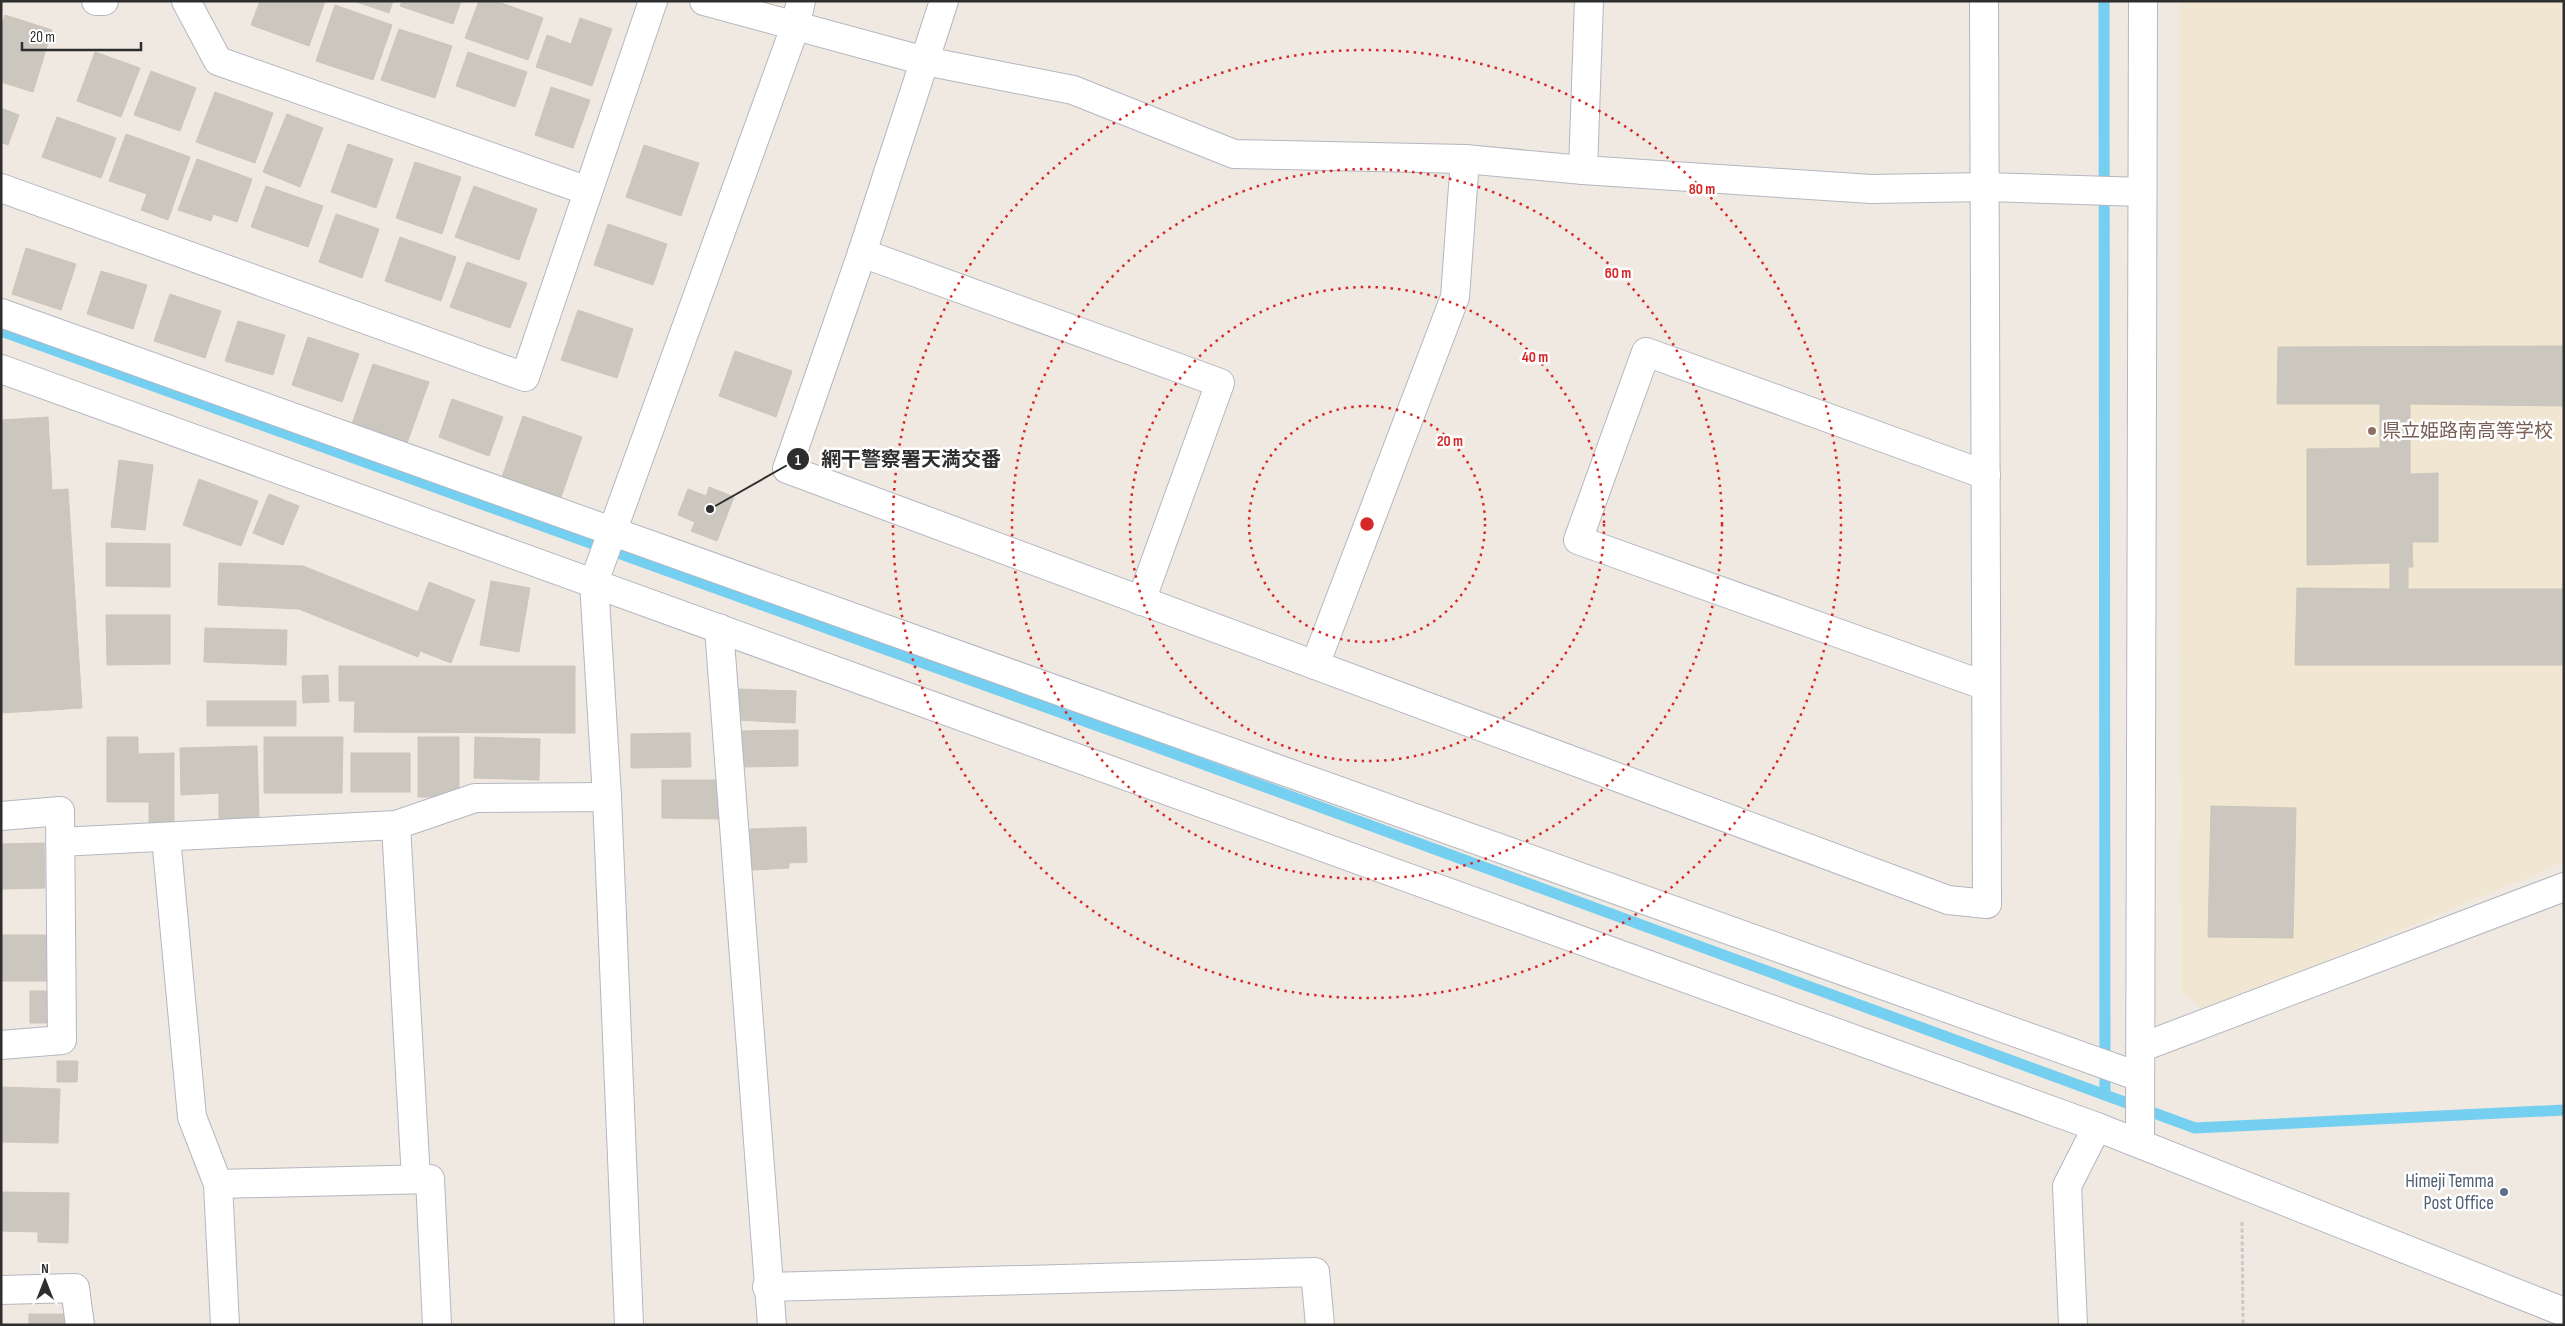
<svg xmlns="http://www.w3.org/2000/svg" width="2565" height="1326" font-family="'Sofia Sans Condensed','Noto Sans JP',sans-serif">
	<rect width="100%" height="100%" fill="#efe9e1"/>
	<path fill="#f0e6d1" d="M 2180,1 L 2564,1 L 2564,862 L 2205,1011 L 2181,992 Z"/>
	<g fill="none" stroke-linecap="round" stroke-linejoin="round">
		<g stroke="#75cff0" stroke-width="11">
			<path d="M 2104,1 L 2105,1095"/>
			<path d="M 1,331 L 1151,745 L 2195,1128 L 2564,1110"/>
		</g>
	</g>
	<g fill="#cbc7bf" stroke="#cbc5ba">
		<path d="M 260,1 L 325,1 L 309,46 L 251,25 Z"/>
		<path d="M 354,1 L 393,1 L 389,13 Z"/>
		<path d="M 402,1 L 461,1 L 453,24 L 400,6 Z"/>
		<path d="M 479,1 L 496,1 L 543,18 L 528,60 L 465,38 Z"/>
		<path d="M 335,5 L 392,25 L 373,80 L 316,61 Z"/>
		<path d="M 5,15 L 52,30 L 33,92 L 1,82 L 1,28 Z"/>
		<path d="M 580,18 L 612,29 L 592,86 L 536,67 L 547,35 L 571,44 Z"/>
		<path d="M 399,29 L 452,46 L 435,98 L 381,80 Z"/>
		<path d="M 95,52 L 140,68 L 121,117 L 77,101 Z"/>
		<path d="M 468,52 L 527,72 L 515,107 L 456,86 Z"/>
		<path d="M 151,71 L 196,88 L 180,131 L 134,115 Z"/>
		<path d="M 551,87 L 590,100 L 573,148 L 535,135 Z"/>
		<path d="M 215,92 L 273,113 L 255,163 L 196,142 Z"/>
		<path d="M 1,108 L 19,115 L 8,145 L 1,142 Z"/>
		<path d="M 287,114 L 323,128 L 300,187 L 263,172 Z"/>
		<path d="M 57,117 L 116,138 L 101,178 L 42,157 Z"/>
		<path d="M 126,134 L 190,157 L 168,220 L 141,210 L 147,194 L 109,181 Z"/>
		<path d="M 348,144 L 393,159 L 376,208 L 331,192 Z"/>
		<path d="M 644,145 L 699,163 L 681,216 L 626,197 Z"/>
		<path d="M 197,159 L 252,179 L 237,222 L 213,214 L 211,221 L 178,210 Z"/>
		<path d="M 415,162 L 461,177 L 442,234 L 396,218 Z"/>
		<path d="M 266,186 L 323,206 L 308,247 L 251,227 Z"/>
		<path d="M 474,186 L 537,209 L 519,260 L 455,237 Z"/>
		<path d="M 336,214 L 379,229 L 362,278 L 319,262 Z"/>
		<path d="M 608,224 L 667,244 L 653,285 L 594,265 Z"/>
		<path d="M 400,237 L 456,257 L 441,301 L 385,281 Z"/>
		<path d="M 26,248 L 76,264 L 61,310 L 12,294 Z"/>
		<path d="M 467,262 L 527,283 L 510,328 L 450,307 Z"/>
		<path d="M 101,271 L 147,285 L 133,329 L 87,314 Z"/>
		<path d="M 170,294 L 221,311 L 205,358 L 154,341 Z"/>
		<path d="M 578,310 L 633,329 L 617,378 L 561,360 Z"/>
		<path d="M 238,321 L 285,335 L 273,375 L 225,361 Z"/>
		<path d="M 308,337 L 359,354 L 342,402 L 292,385 Z"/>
		<path d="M 2564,346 L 2564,406 L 2410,404 L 2410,474 L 2438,473 L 2438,542 L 2412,542 L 2413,567 L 2408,567 L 2408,589 L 2564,589 L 2564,665 L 2295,665 L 2297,588 L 2390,589 L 2390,563 L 2307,565 L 2307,449 L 2380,448 L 2380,404 L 2277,404 L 2278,347 Z"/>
		<path d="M 735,351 L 792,371 L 776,417 L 719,396 Z"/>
		<path d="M 373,364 L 429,382 L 407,443 L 352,424 Z"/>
		<path d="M 452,399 L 503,417 L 489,456 L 439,437 Z"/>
		<path d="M 523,416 L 582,437 L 560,500 L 501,480 Z"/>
		<path d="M 48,417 L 52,490 L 68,489 L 82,708 L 1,713 L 1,420 Z"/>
		<path d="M 119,460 L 153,465 L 145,530 L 111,527 Z"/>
		<path d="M 199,479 L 258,501 L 241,546 L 183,525 Z"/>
		<path d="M 709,487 L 734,497 L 717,541 L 691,531 L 695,522 L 678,515 L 688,489 L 706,496 Z"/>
		<path d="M 269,494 L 299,506 L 283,545 L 253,533 Z"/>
		<path d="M 106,543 L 170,544 L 170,587 L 106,586 Z"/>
		<path d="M 219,563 L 303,566 L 418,612 L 429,582 L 475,600 L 451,663 L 420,651 L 418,657 L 299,609 L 218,605 Z"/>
		<path d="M 491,581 L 530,588 L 519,652 L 480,645 Z"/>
		<path d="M 106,615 L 170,615 L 170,664 L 107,665 Z"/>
		<path d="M 205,628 L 287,630 L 286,665 L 204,662 Z"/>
		<path d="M 339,666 L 575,666 L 575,733 L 354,732 L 355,701 L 339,701 Z"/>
		<path d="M 328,675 L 329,702 L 303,703 L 302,676 Z"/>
		<path d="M 738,689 L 796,691 L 795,723 L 737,720 Z"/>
		<rect x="207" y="701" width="89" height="25"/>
		<path d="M 798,730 L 798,766 L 741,767 L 740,731 Z"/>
		<path d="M 690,733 L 691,767 L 631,768 L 631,734 Z"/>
		<path d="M 107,737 L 138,737 L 138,754 L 174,753 L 174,825 L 149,825 L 149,802 L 107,802 Z"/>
		<path d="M 264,737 L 343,737 L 342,793 L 264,793 Z"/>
		<rect x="418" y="737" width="41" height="60"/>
		<path d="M 475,737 L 540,739 L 539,780 L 474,778 Z"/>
		<path d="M 257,746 L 259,818 L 219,820 L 219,793 L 181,795 L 180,748 Z"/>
		<rect x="351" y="753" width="59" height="39"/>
		<path d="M 662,780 L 719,780 L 719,819 L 662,818 Z"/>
		<path d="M 2211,806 L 2296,808 L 2293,938 L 2208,937 Z"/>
		<path d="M 806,827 L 807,862 L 789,863 L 789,868 L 752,870 L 750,829 Z"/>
		<path d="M 44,843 L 45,888 L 1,889 L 1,844 Z"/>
		<rect x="1" y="935" width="47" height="46"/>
		<rect x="30" y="991" width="22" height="32"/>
		<path d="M 57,1061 L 78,1061 L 77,1082 L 57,1082 Z"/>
		<path d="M 1,1087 L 60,1089 L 58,1143 L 1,1142 Z"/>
		<path d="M 1,1192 L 69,1193 L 68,1243 L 38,1242 L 38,1232 L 1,1231 Z"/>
		<rect x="29" y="1314" width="40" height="11"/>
	</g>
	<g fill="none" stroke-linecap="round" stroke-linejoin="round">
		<g stroke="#b4b7c1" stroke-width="30">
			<path id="pedestrian" d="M 1,313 L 2140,1077"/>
		</g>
		<g stroke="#b4b7c1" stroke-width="30">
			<g id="minor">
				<path d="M 96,1 L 104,1"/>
				<path d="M 186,1 L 218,61 L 588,191"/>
				<path d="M 704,1 L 925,61 L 1073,90 L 1234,154 L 1465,159 L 1583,170 L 1871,189 L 1986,187 L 2142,192"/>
				<path d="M 944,1 L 862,253 L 787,469 L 1948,900 L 1987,904 L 1984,1"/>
				<path d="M 1583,170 L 1589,1"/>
				<path d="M 1,188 L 525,377 L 653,1"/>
				<path d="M 862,253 L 1220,383 L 1141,601"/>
				<path d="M 1,369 L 2097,1127 L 2564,1312"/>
				<path d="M 1986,475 L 1646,352 L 1578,540 L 1986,686"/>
				<path d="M 719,628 L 772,1325"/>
				<path d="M 1315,665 L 1455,297 L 1465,159"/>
				<path d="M 1,816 L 60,811 L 62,1040 L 1,1045"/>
				<path d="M 396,825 L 416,1179"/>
				<path d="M 166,837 L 192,1117 L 218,1184 L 225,1325"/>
				<path d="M 60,842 L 396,825 L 475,798 L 607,797"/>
				<path d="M 2140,1048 L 2564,887"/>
				<path d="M 2140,1144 L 2143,1"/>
				<path d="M 218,1184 L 430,1179 L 437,1325"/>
				<path d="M 767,1287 L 1315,1272 L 1320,1325"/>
				<path d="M 1,1290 L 75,1288 L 80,1325"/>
				<path d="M 629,1325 L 607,797 L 594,582 L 795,27 L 801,1"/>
				<path d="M 2073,1325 L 2067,1186 L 2097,1127"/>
			</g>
		</g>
		<path stroke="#c9c9c9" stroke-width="3" stroke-dasharray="4 2.5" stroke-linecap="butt" d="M 2242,1222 L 2243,1325"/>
		<use href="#pedestrian" stroke="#fff" stroke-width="28"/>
		<use href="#minor" stroke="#fff" stroke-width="28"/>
	</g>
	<g fill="none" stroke="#d62828" stroke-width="2.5" stroke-dasharray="2.5 5">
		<circle cx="1367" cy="524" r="118"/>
		<circle cx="1367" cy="524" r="237"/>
		<circle cx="1367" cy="524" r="355"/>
		<circle cx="1367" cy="524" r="474"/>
	</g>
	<circle fill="#8d6e63" stroke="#fff" stroke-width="2" cx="2372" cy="431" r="5"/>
	<circle fill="#5c6f8a" stroke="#fff" stroke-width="2" cx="2504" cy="1192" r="5"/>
	<g text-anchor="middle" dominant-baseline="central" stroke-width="5" stroke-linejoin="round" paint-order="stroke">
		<g font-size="19" fill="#785e54" stroke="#fff" text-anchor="start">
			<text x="2382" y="431">県立姫路南高等学校</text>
		</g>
		<g font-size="19" fill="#4e5e75" stroke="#fff" text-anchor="end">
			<text x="2494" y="1181">Himeji Temma<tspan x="2494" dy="22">Post Office</tspan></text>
		</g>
	</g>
	<circle cx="1367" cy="524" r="8" fill="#d62828" stroke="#fff" stroke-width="2.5"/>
	<g font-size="15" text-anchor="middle" font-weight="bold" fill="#d62828" stroke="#fff" stroke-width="5" stroke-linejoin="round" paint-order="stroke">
		<text x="1702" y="194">80 m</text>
		<text x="1618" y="278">60 m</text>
		<text x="1535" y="362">40 m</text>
		<text x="1450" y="446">20 m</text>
	</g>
	<path fill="none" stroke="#2e2e2e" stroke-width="2" d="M710 509L798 459"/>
	<g fill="#2e2e2e" stroke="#fff" stroke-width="2">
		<circle cx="710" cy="509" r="5"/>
		<circle cx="798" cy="459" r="12"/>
	</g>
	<g font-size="15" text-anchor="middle" font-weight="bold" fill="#fff">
		<text x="798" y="465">1</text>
	</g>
	<g font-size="20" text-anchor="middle" font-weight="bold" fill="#2e2e2e" stroke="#fff" stroke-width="5" stroke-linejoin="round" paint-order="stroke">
		<text x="911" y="466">網干警察署天満交番</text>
	</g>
	<rect width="2565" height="1326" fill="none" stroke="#2e2e2e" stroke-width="5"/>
	<g transform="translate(45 1281)" stroke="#ffffff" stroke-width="4" paint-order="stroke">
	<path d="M0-4L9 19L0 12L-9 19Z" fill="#2e2e2e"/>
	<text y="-8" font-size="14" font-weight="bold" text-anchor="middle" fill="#2e2e2e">N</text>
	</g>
	<path d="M22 42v8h119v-8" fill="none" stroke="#2e2e2e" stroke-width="2.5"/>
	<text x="30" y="42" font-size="15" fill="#2e2e2e" stroke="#ffffff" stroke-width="4" paint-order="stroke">20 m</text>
</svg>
